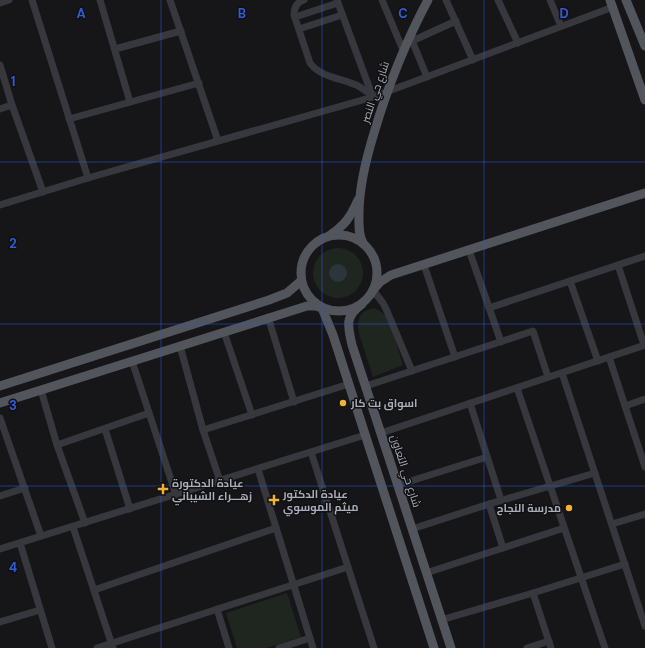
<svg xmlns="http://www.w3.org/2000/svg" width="645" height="648" font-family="'DM Sans',Cairo,sans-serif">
	<rect width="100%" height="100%" fill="#161618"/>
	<g fill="#1e261f">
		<circle cx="338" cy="273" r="25"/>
		<path d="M 374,308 L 383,313 L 388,317 L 403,365 L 373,377 C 370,368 367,358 364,349 C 359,334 350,312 374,308 Z"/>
		<path d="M 287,593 L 301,637 L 267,648 L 237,648 L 226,613 Z"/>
	</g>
	<circle fill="#2c353c" cx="338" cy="273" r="9"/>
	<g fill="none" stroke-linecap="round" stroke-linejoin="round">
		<g stroke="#37383d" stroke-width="7">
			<path d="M 32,0 L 88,178"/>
			<path d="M 100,0 L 130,102"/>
			<path d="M 170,0 L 218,141"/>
			<path d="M 304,0 C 297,2 294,8 294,15 L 310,63 C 322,79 344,78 360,87 C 365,90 369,93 373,97"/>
			<path d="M 337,0 L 372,95"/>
			<path d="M 382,0 L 403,50"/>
			<path d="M 446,0 L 473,60"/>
			<path d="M 498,0 L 518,43"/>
			<path d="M 550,0 L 561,26"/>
			<path d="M 0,3 L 9,0"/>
			<path d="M 295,17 L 338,3"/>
			<path d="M 299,29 L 342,15"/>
			<path d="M 411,38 L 427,77"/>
			<path d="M 412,41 L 456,21"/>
			<path d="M 115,49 L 181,31"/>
			<path d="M 0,65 L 12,105 L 43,192"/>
			<path d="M 0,109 L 12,105"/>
			<path d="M 69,119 L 199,83"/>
			<path d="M 0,205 L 88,178 L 373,97 L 613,7"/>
			<path d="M 469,250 L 501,342"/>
			<path d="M 424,265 L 455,357"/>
			<path d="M 618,265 L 644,345"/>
			<path d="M 570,281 L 598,361"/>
			<path d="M 373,290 L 383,303 L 387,311 L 412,371"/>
			<path d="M 489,308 L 645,256"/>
			<path d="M 268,317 L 294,402"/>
			<path d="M 224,332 L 252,415"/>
			<path d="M 180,346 L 203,430 L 220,481"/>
			<path d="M 609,357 L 645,467"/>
			<path d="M 132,361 L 176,495"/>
			<path d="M 562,373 L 645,626"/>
			<path d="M 366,386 L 533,331 L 548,377"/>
			<path d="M 517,388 L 605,648"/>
			<path d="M 41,390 L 57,445 L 85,523"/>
			<path d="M 470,403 L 501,500"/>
			<path d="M 625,406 L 645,399"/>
			<path d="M 0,418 L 41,536"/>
			<path d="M 105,429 L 130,509"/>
			<path d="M 203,430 L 349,384"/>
			<path d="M 381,433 L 645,345"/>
			<path d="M 57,445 L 149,413"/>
			<path d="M 311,452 L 374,648"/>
			<path d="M 258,469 L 313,648"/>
			<path d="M 398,485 L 487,457"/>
			<path d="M 0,496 L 25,488"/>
			<path d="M 489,504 L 503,548"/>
			<path d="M 612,524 L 645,514"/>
			<path d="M 73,527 L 113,648"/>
			<path d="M 412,529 L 489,504 L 595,473"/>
			<path d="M 20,543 L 52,648"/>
			<path d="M 0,549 L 365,435"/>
			<path d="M 426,573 L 564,528"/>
			<path d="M 94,590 L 276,528"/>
			<path d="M 533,593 L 551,648"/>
			<path d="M 217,609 L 229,648"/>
			<path d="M 441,620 L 533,593 L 625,564"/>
			<path d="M 0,622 L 40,610"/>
			<path d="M 97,648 L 348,567"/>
			<path d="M 279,648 L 310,638"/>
			<path d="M 527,648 L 549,641"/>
		</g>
		<g stroke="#53555c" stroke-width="9">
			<path d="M 610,0 L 645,100"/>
			<path d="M 626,0 L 645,46"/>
			<circle cx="339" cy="273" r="38"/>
			<path d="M 329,236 C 345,225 350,218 358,200"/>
			<path d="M 363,243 C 358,234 359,224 359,214 C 359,186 366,159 374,133 C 388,86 405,43 428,0"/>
			<path d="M 373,290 L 380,282 L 391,275 L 645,193"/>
			<path d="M 362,304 C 344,317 348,326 352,345 L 451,648"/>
			<path d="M 0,386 C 89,357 179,329 269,300 L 287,293 L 301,281"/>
			<path d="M 0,403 L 307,306 L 315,306 L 322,308 L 333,335 L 434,648"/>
		</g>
	</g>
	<path fill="none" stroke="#325cd3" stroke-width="1" stroke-opacity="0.55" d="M 161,0 L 161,648M 322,0 L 322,648M 484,0 L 484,648M 0,162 L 645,162M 0,324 L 645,324M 0,486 L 645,486"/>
	<g fill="#f2b134" stroke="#111113" stroke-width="1.5">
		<circle cx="343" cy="403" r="4"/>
		<path d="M161 483h4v4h4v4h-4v4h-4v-4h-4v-4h4z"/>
		<path d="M272 494h4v4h4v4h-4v4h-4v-4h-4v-4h4z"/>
		<circle cx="569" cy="508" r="4"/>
	</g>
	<g text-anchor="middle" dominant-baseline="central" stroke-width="3" stroke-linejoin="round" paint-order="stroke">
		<g font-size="11" fill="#a8adb8" stroke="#111113">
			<text transform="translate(375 92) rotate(-71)">شارع حي النصر</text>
			<text transform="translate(406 471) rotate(72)">شارع حي التعاون</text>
		</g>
		<g font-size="11" font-weight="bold" fill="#a8adb8" stroke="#111113" text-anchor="start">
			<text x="351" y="403">اسواق بت كار</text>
			<text x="172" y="483">عيادة الدكتورة<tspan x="172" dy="13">زهـــراء الشيباني</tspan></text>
			<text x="283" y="494">عيادة الدكتور<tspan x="283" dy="13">ميثم الموسوي</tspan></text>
			<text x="561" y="508" text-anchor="end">مدرسة النجاح</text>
		</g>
	</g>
	<g font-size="13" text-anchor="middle" font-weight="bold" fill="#325cd3" stroke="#111113" stroke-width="3" stroke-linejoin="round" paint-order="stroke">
		<text x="81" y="18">A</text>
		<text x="242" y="18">B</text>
		<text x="403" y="18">C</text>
		<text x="564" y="18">D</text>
		<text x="13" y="86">1</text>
		<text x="13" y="248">2</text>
		<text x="13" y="410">3</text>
		<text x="13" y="572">4</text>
	</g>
</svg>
